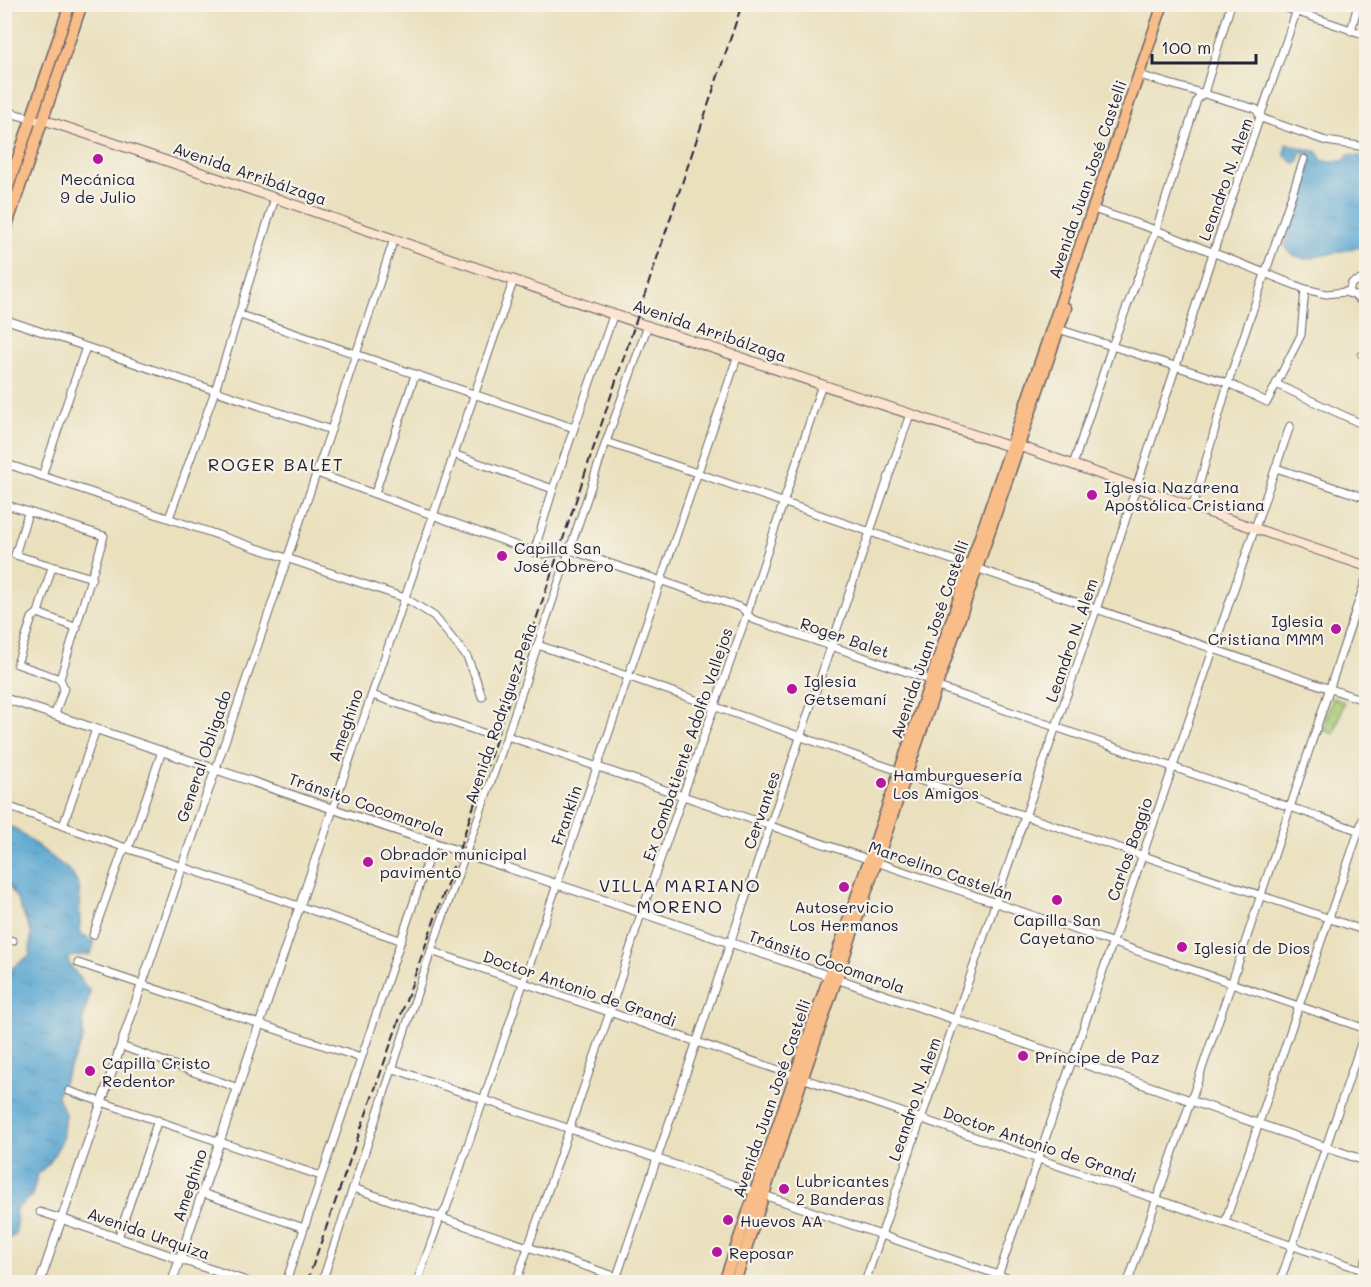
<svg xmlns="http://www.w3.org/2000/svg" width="1371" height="1287" font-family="Mali,sans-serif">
	<defs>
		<pattern id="park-dots" width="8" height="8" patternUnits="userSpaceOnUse" patternTransform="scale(1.5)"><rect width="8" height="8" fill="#a7cd78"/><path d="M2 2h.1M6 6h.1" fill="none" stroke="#8fb069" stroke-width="1.8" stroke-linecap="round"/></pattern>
		<pattern id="water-ripples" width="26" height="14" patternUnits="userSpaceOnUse" patternTransform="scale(1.5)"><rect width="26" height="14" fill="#59a6d2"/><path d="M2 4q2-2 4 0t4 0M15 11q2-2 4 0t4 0" fill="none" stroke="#4987ac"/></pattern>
	</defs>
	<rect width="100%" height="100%" fill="#f7f3e8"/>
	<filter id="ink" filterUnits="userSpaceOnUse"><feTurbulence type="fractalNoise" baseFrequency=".0167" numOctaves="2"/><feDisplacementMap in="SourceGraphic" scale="12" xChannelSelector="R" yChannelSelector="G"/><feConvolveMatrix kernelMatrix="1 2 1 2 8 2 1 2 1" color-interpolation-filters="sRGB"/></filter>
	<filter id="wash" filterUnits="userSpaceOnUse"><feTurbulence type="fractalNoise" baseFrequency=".008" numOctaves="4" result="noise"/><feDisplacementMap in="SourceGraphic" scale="24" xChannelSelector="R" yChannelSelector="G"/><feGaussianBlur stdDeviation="1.35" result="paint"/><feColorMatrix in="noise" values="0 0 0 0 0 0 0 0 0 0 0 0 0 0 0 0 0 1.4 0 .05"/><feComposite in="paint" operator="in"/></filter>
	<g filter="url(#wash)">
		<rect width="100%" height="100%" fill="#eae0bd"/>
		<path fill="url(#park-dots)" stroke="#64785a" stroke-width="1.5" d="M 1332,698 L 1344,702 L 1334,734 L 1323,730 Z"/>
		<g fill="url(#water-ripples)" stroke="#3e6486" stroke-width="1.5">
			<path d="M 1286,144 L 1318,152 L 1322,161 L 1344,161 L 1349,155 L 1366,157 L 1366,246 L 1305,259 L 1291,254 L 1285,245 L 1311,164 L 1310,156 L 1302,152 L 1298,162 L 1294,163 L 1285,156 Z"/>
			<path d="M 5,826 L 14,828 L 71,872 L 79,886 L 80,934 L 94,942 L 91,954 L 68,957 L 69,964 L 90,992 L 83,1019 L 83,1039 L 57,1095 L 65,1114 L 62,1140 L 50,1162 L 38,1174 L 32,1195 L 15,1210 L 17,1224 L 15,1235 L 5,1241 L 4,1078 L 10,1055 L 7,984 L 11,969 L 30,955 L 31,932 L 17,899 L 5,879 Z"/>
		</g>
	</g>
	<g filter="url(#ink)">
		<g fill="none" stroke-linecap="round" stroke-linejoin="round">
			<g stroke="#686468" stroke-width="9">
				<g id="minor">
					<path d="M 1274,4 L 1366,35"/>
					<path d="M 1351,31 L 1358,4"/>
					<path d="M 1139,75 L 1256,109 L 1261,118 L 1326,141 L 1366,147"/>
					<path d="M 1093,209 L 1156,230 L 1305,289 L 1326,294 L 1345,292 L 1354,295 L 1366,306"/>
					<path d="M 1348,293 L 1352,283 L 1366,278"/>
					<path d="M 240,315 L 574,428"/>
					<path d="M 4,319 L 331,430"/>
					<path d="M 1055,328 L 1228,383 L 1267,402 L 1301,335 L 1305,289"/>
					<path d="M 1362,355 L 1366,356"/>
					<path d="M 1276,384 L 1366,426"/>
					<path d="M 606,442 L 1366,701"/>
					<path d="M 453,454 L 553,489"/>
					<path d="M 4,463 L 405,598 L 434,616 L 467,657 L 475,676 L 482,697"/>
					<path d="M 1073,465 L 1112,346 L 1156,230 L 1197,100 L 1205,90 L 1231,4"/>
					<path d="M 1276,468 L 1366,498"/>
					<path d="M 317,473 L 534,552 L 544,554 L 570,550 L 742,608 L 752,619 L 930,680 L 938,687 L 1366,833"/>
					<path d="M 42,476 L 86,347"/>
					<path d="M 375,493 L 415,375"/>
					<path d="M 4,504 L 104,536 L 60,679 L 64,688 L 55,714"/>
					<path d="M 1193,506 L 1228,383 L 1304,159"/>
					<path d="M 28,513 L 15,555 L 92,578"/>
					<path d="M 169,518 L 215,391 L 275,198"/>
					<path d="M 534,552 L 553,489 L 614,313"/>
					<path d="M 52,567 L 38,613 L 32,618 L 17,664 L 60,679"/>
					<path d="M 38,613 L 77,628"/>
					<path d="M 538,645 L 899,771 L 907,776 L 1366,931"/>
					<path d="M 372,695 L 489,735"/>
					<path d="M 507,736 L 1366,1029"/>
					<path d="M 216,768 L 331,430 L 394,239"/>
					<path d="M 4,805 L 126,848 L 400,940"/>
					<path d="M 333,808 L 514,279"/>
					<path d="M 63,826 L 96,729"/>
					<path d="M 93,935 L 122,853 L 131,842 L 162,751"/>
					<path d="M 4,938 L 13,941"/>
					<path d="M 431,951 L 1366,1271"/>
					<path d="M 78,963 L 361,1058"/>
					<path d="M 121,1046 L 238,1088"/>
					<path d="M 391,1068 L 1019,1282"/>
					<path d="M 69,1091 L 321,1176"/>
					<path d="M 353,1188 L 632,1282"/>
					<path d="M 202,1193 L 304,1228"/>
					<path d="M 40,1212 L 62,1219"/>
					<path d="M 1225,1222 L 1366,810"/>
					<path d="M 118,1238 L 158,1120"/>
					<path d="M 286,1282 L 434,842"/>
					<path d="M 322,1282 L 431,951 L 507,736 L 606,442 L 648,325"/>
					<path d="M 417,1282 L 440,1218 L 446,1209 L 738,355"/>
					<path d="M 516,1282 L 610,1012 L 641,914 L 747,614 L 822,384"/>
					<path d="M 615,1282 L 910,414"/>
					<path d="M 865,1282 L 1096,610 L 1213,253 L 1299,4"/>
					<path d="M 996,1282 L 1290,426"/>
					<path d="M 1128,1282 L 1232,982 L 1366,579"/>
					<path d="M 1179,1282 L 1182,1282"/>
					<path d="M 1280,1282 L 1366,1029"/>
					<path d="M 1358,1282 L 1366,1259"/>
				</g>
			</g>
			<g stroke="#686468" stroke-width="10">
				<g id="tertiary">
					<path d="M 4,111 L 36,120"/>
					<path d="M 4,698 L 829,976 L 1366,1161"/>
					<path d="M 62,1219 L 248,1282"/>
					<path d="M 40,1282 L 216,768"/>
					<path d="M 172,1282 L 333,808"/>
				</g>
			</g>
			<g stroke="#686468" stroke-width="11">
				<path id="secondary" d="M 44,120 C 161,158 277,199 393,239 C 599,310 804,380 1011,447 L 1019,446 C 1135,486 1250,528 1366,566"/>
			</g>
			<g stroke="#686468" stroke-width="13">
				<g id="primary">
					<path d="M 4,199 L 70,4"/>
					<path d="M 4,234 L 82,4"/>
					<path d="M 724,1282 L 1163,4"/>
					<path d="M 735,1282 L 803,1077 L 1066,308"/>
				</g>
			</g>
			<use href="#minor" stroke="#fff" stroke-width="7"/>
			<use href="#tertiary" stroke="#fff" stroke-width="8"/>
			<use href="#secondary" stroke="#fce5d0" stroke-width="9"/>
			<use href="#primary" stroke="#f8bd89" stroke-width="10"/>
			<path stroke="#22223b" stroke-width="2" stroke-dasharray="9 4.5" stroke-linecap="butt" d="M 307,1282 L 459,850 L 742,4"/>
		</g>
	</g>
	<g fill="#b5179e" stroke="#f7f3e8" stroke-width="2">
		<circle cx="98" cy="159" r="6"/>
		<circle cx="1092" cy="495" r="6"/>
		<circle cx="502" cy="556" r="6"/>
		<circle cx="1336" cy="629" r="6"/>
		<circle cx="792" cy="689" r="6"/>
		<circle cx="881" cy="783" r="6"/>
		<circle cx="368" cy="862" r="6"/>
		<circle cx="844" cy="887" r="6"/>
		<circle cx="1057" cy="900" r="6"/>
		<circle cx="1182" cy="947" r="6"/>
		<circle cx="1023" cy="1056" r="6"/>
		<circle cx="90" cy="1071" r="6"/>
		<circle cx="784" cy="1189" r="6"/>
		<circle cx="728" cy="1220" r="6"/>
		<circle cx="717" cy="1252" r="6"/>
	</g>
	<g text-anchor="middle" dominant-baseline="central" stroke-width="4.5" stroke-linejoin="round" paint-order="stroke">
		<g font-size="16" fill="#22223b" stroke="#f7f3e8">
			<text transform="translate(250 173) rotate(19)">Avenida Arribálzaga</text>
			<text transform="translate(1087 179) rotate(-71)">Avenida Juan José Castelli</text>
			<text transform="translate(1225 179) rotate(-70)">Leandro N. Alem</text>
			<text transform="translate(710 330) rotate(19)">Avenida Arribálzaga</text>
			<text transform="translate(845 637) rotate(19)">Roger Balet</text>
			<text transform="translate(929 639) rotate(-71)">Avenida Juan José Castelli</text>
			<text transform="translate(1071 640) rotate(-71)">Leandro N. Alem</text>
			<text transform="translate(500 713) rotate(-71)">Avenida Rodríguez Peña</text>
			<text transform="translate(345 725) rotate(-71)">Ameghino</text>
			<text transform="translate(687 744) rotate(-71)">Ex Combatiente Adolfo Vallejos</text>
			<text transform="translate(203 756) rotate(-71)">General Obligado</text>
			<text transform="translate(367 804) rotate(19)">Tránsito Cocomarola</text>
			<text transform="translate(761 810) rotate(-71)">Cervantes</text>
			<text transform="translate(566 815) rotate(-71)">Franklin</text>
			<text transform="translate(1129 849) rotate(-71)">Carlos Boggio</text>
			<text transform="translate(941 870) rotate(19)">Marcelino Castelán</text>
			<text transform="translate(827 961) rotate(19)">Tránsito Cocomarola</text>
			<text transform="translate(580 988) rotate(19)">Doctor Antonio de Grandi</text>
			<text transform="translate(771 1098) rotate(-71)">Avenida Juan José Castelli</text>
			<text transform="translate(914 1099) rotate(-71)">Leandro N. Alem</text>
			<text transform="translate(1040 1144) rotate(19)">Doctor Antonio de Grandi</text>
			<text transform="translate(189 1185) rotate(-71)">Ameghino</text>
			<text transform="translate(149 1233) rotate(19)">Avenida Urquiza</text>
		</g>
		<g font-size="16" fill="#22223b" stroke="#f7f3e8" text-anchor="start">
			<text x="98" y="178" text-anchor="middle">Mecánica<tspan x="98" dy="18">9 de Julio</tspan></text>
			<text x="1104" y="486">Iglesia Nazarena<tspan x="1104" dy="18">Apostólica Cristiana</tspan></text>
			<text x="514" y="547">Capilla San<tspan x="514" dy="18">José Obrero</tspan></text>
			<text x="1324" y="620" text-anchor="end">Iglesia<tspan x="1324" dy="18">Cristiana MMM</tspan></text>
			<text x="804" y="680">Iglesia<tspan x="804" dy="18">Getsemaní</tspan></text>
			<text x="893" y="774">Hamburguesería<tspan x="893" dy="18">Los Amigos</tspan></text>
			<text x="380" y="853">Obrador municipal<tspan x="380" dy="18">pavimento</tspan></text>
			<text x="844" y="906" text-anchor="middle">Autoservicio<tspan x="844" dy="18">Los Hermanos</tspan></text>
			<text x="1057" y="919" text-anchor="middle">Capilla San<tspan x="1057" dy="18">Cayetano</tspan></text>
			<text x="1194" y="947">Iglesia de Dios</text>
			<text x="1035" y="1056">Príncipe de Paz</text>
			<text x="102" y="1062">Capilla Cristo<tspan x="102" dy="18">Redentor</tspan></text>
			<text x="796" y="1180">Lubricantes<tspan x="796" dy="18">2 Banderas</tspan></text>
			<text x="740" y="1220">Huevos AA</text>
			<text x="729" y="1252">Reposar</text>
		</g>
		<g font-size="18" letter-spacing="1.5" fill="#22223b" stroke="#f7f3e8">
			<text x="276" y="464">ROGER BALET</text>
			<text x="680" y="885">VILLA MARIANO<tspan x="680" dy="21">MORENO</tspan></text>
		</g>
	</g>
	<rect width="1371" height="1287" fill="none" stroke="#f7f3e8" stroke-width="24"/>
	<path d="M1152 54v9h104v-9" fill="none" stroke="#22223b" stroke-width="3"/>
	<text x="1161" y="54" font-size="18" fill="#22223b" stroke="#f7f3e8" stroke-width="4.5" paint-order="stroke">100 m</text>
</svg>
